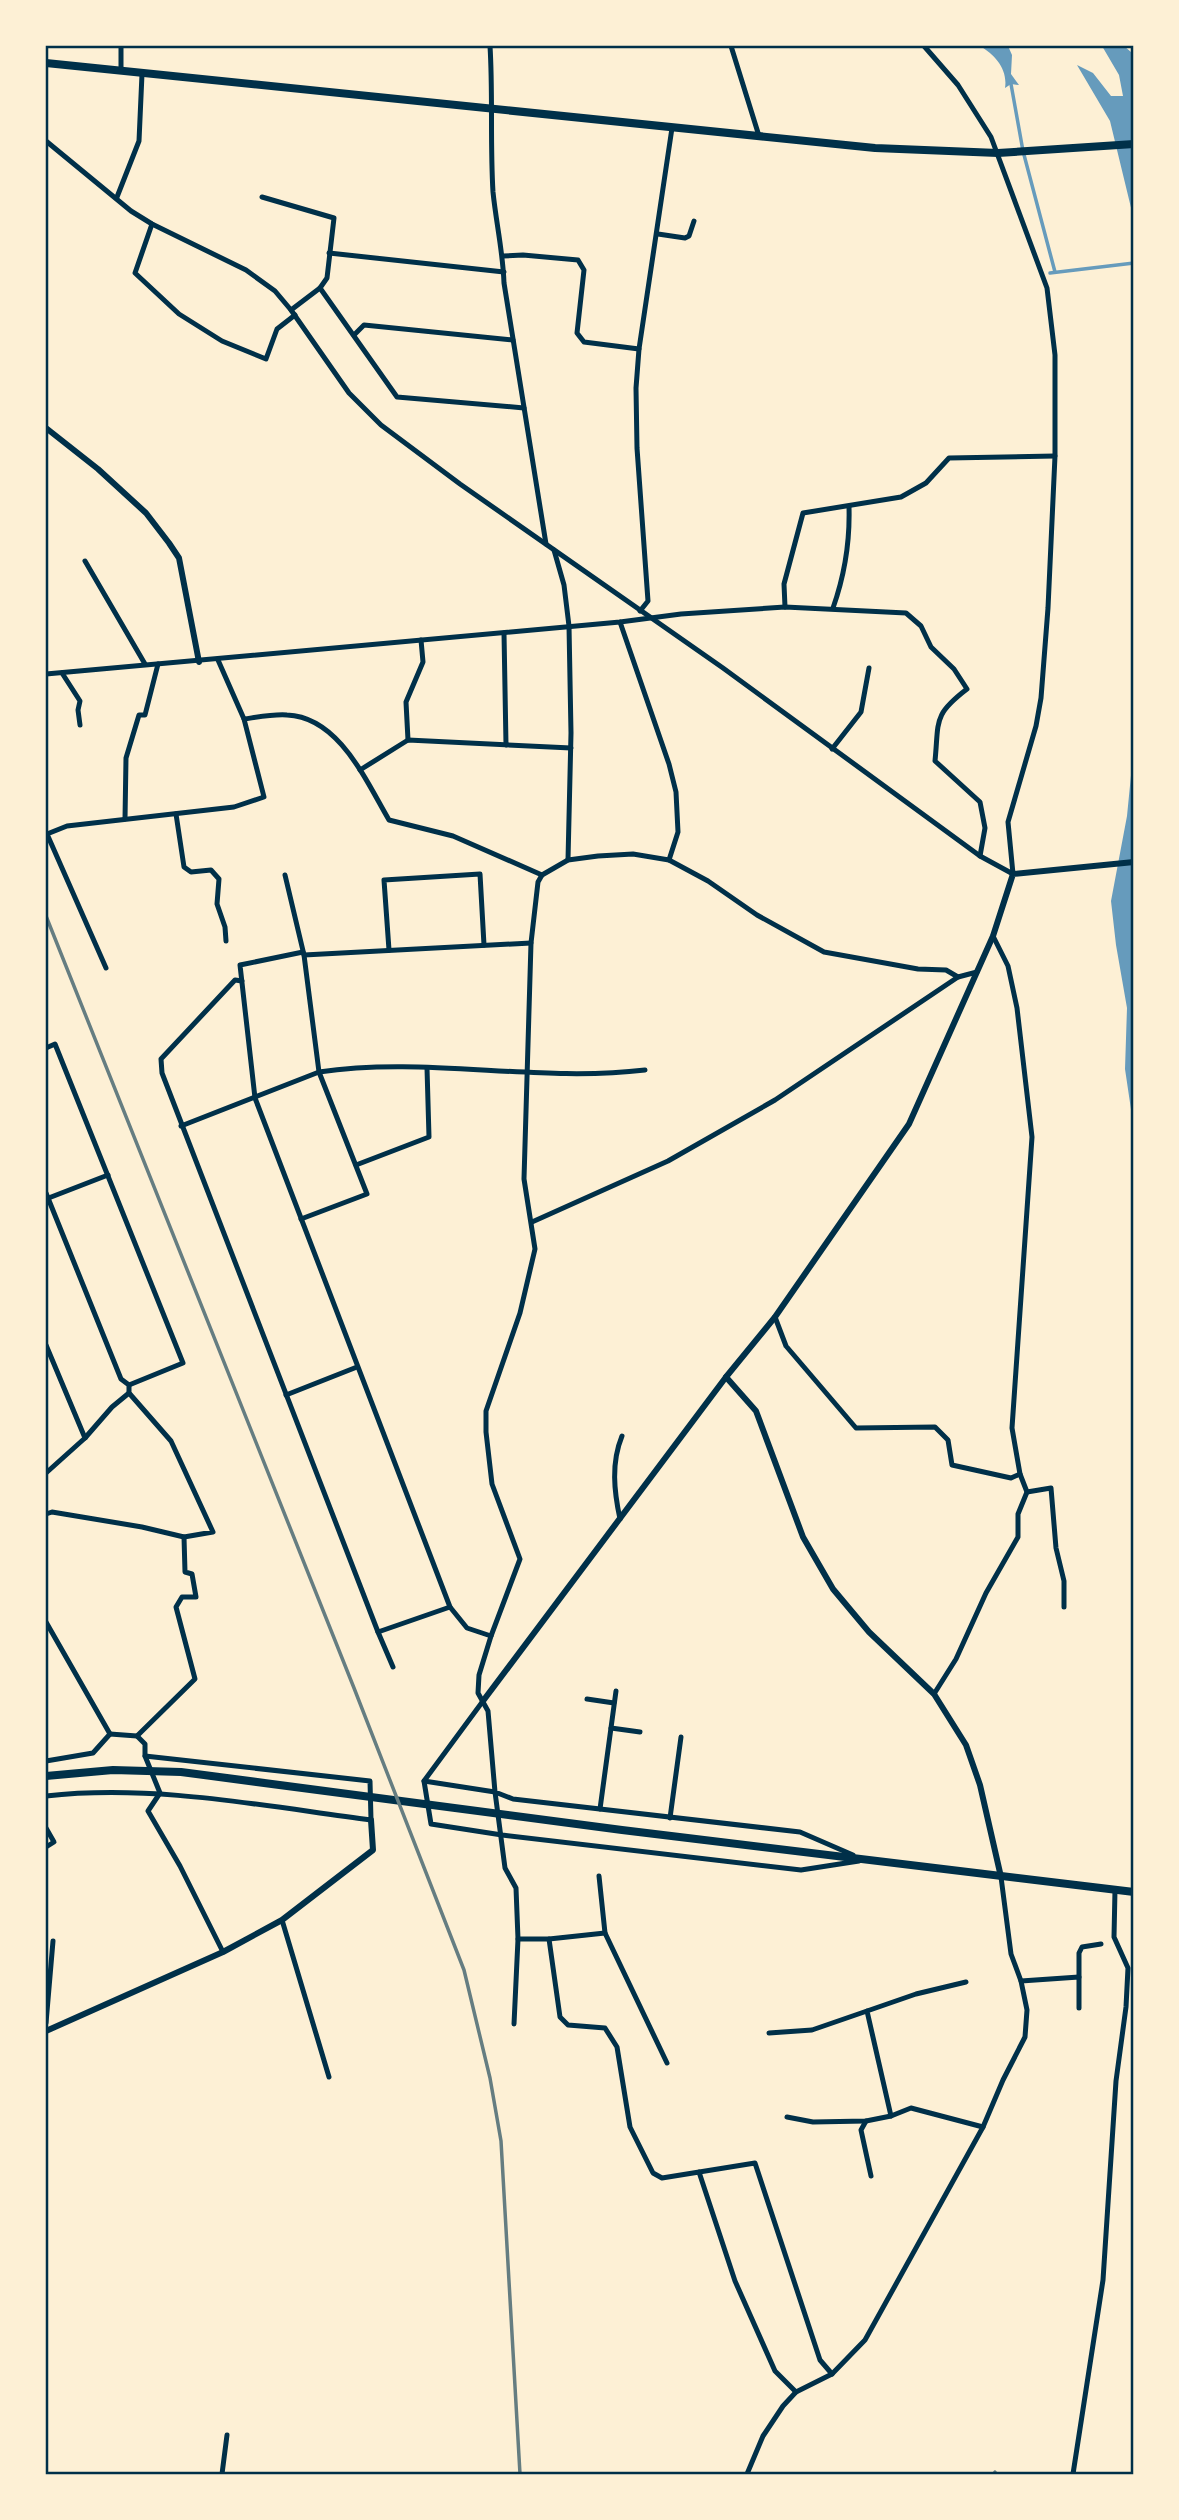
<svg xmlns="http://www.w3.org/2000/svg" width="1179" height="2520" font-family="Raleway,sans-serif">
	<rect width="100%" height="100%" fill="#fdf0d5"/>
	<g fill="#669bbc">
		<path d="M 980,46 L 1008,46 L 1012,55 L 1011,74 L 1019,85 L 1011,84 L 1005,88 C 1008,69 995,55 980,46 Z"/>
		<path d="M 1102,46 L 1124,46 L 1131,52 L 1134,65 L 1133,216 L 1110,121 L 1077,65 L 1093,73 L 1111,96 L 1123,96 L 1119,75 Z"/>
		<path d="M 1133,755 L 1133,1123 L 1125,1069 L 1127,1008 L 1116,945 L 1111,901 L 1127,816 Z"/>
	</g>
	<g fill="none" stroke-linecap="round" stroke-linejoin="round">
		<g stroke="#669bbc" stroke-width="3.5">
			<path d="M 1011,84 L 1023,151 L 1055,272"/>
			<path d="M 1050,273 L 1134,263"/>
		</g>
		<g stroke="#003049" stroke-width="5">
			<path d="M 490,46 C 493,94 490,143 493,192 C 496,222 503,252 504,283 L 546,544"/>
			<path d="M 731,46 L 759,136"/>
			<path d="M 924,46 L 958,85 L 991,137 L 1047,288 L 1055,355 L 1055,456 L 1048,608 L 1041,698 L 1036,726 L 1008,822 L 1013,874"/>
			<path d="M 121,71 L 121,46"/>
			<path d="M 46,141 L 131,211 L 152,224 L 246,270 L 275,291 L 291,310 L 349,393 L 381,425 L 460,484 L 723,668 L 980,856 L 1013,874"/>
			<path d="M 117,197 L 139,141 L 142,74"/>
			<path d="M 262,197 L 334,218 L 327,278 L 320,288 L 397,397 L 524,408"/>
			<path d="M 152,224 L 135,273 L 179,314 L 222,341 L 266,359 L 277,329 L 295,315"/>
			<path d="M 658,234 L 685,238 L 689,236 L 694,221"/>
			<path d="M 329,253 L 504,272"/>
			<path d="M 503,256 L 523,255 L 578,260 L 584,270 L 577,333 L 584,342 L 639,349"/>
			<path d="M 291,310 L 320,288"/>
			<path d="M 354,335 L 364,325 L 513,340"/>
			<path d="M 554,550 L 564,585 L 569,626 L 571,733 L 568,860"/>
			<path d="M 85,561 L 145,664"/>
			<path d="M 785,607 L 784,584 L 803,513 L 901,497 L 926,483 L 949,458 L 1055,456"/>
			<path d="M 833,608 C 845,574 850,542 849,507"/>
			<path d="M 640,611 L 648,601 L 637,448 L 636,388 L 639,349 L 672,128"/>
			<path d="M 620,622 L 669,764 L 676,792 L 678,832 L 669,860"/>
			<path d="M 504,633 L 506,745"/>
			<path d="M 62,673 L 80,701 L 78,710 L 80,725"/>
			<path d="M 46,674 L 620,622 L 681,614 L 785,607 L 906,613 L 921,626 L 931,647 L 954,669 L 967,689 C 933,715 939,720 935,761 L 980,802 L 985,828 L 980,856"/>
			<path d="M 244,719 C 258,717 273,714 287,715 C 339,717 366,781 389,820 L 453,836 L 542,875"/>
			<path d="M 408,740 L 406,702 L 423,662 L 421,640"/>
			<path d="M 832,749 L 861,712 L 869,668"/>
			<path d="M 360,770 L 408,740 L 571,748"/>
			<path d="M 176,814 L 184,867 L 191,872 L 211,870 L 219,879 L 217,904 L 225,927 L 226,941"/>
			<path d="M 125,819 L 126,758 L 139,715 L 145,715 L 158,664"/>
			<path d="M 285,875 L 304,955 L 319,1072 L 367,1194 L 301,1219"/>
			<path d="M 389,950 L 384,880 L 480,874 L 484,945"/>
			<path d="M 303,952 L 240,965 L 255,1098 L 450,1607 L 467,1628 L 491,1636"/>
			<path d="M 304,955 L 531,943"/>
			<path d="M 106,968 L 47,834 L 67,826 L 234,807 L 264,797 L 244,719 L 218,660"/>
			<path d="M 242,981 L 235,980 L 161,1059 L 162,1073 L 378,1632 L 450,1607"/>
			<path d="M 46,1048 L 55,1044 L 183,1363 L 129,1385"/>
			<path d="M 181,1126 L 319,1072 C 426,1056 536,1083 645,1070"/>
			<path d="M 356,1165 L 429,1137 L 427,1068"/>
			<path d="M 46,1193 L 121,1379 L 129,1385 L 129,1393 L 171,1441 L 213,1532 L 184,1537 L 142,1527 L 52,1512 L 46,1514"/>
			<path d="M 46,1199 L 108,1175"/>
			<path d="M 532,1222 L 668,1161 L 775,1100 L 958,977 L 977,972"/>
			<path d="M 775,1317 L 786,1346 L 856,1428 L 935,1427 L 948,1440 L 952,1465 L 1011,1478 L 1020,1474"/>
			<path d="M 46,1345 L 85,1438"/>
			<path d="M 286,1395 L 357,1367"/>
			<path d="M 46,1473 L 85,1438 L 112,1407 L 129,1393"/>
			<path d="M 1027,1492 L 1051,1488 L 1056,1548 L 1064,1581 L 1064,1607"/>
			<path d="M 620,1519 C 614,1491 611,1463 622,1436"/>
			<path d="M 46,1622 L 110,1734"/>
			<path d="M 378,1632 L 393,1667"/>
			<path d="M 934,1694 L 956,1659 L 986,1593 L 1018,1537 L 1018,1514 L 1027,1492 L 1020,1474 L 1012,1428 L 1032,1137 L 1017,1008 L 1008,966 L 993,936"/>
			<path d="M 587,1699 L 614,1703"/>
			<path d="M 483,1701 L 424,1781 L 431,1824 L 502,1835 L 801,1870 L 859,1861"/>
			<path d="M 611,1728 L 640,1732"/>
			<path d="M 110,1734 L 137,1736 L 145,1744 L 145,1756 L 160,1793 L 148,1811 L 180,1866 L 223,1952"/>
			<path d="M 137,1736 L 195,1679 L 176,1607 L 182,1597 L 196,1597 L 192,1574 L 185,1572 L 184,1537"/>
			<path d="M 46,1761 L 93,1753 L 110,1734"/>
			<path d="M 424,1781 L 495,1792 L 505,1868 L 516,1888 L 518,1939 L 514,2024"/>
			<path d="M 46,1796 C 154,1784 263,1806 371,1820 L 370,1781 L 145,1756"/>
			<path d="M 600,1809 L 616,1691"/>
			<path d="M 670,1818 L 681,1737"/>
			<path d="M 46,1828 L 54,1842 L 46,1847"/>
			<path d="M 853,1855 L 800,1832 L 513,1799 L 495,1792 L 488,1711 L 478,1693 L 479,1675 L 491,1636 L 520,1559 L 492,1484 L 486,1432 L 486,1411 L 520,1313 L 535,1249 L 524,1179 L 531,943 L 538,882 L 542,875 L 568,860 L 598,856 L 633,854 L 669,860 L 708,881 L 757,915 L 824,952 L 918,969 L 946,970 L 958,977"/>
			<path d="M 599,1876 L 605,1933"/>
			<path d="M 282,1920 L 329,2077"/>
			<path d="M 518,1939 L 549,1939 L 605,1933 L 667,2063"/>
			<path d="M 549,1939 L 560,2017 L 568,2025 L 605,2028 L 617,2047 L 630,2127 L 653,2173 L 662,2178 L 755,2163 L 820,2360 L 832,2374"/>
			<path d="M 1079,1977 L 1079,1953 L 1082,1947 L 1101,1944"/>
			<path d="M 1021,1981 L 1079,1977 L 1079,2008"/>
			<path d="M 46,2023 L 53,1941"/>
			<path d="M 769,2033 L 812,2030 L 867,2011"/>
			<path d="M 891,2116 L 867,2011 L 916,1994 L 966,1982"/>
			<path d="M 787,2117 L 813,2122 L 866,2121 L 891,2116 L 911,2108 L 983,2127"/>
			<path d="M 866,2121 L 861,2130 L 871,2176"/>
			<path d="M 699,2172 L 735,2281 L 775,2371 L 796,2392"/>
			<path d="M 222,2474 L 227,2435"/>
			<path d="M 747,2474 L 763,2436 L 783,2406 L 796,2392 L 832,2374 L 865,2340 L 983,2127 L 1003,2080 L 1025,2037 L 1027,2010 L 1021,1981 L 1011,1954 L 1001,1877"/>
			<path d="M 1073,2474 L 1103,2280 L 1116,2081 L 1126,2007 L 1128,1968 L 1114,1937 L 1115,1890"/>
		</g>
		<g stroke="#003049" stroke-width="6">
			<path d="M 46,428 L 98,469 L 146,513 L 169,543 L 179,558 L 199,662"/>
			<path d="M 726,1377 L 756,1411 L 803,1537 L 833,1589 L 869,1632 L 934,1694 L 966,1745 L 980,1785 L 1001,1877"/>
			<path d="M 483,1701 L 726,1377 L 775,1317 L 909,1124 L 993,936 L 1013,874 L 1134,862"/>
			<path d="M 46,2031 L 223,1952 L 282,1920 L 373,1850 L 371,1820"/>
		</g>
		<g stroke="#003049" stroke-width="8">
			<path d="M 46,63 L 875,148 L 998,153 L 1134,144"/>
			<path d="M 46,1776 L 113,1770 L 181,1772 L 622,1830 L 1134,1892"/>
		</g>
		<g stroke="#657d81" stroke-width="3.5">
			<path d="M 46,916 L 354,1688 L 464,1970 L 490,2078 L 501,2141 L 520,2474"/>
			<path d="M 994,2474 L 995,2472"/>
		</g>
	</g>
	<rect width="1179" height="2520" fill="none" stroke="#fdf0d5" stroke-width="94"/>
	<rect x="47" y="47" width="1085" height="2426" fill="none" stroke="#003049" stroke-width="2.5"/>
</svg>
